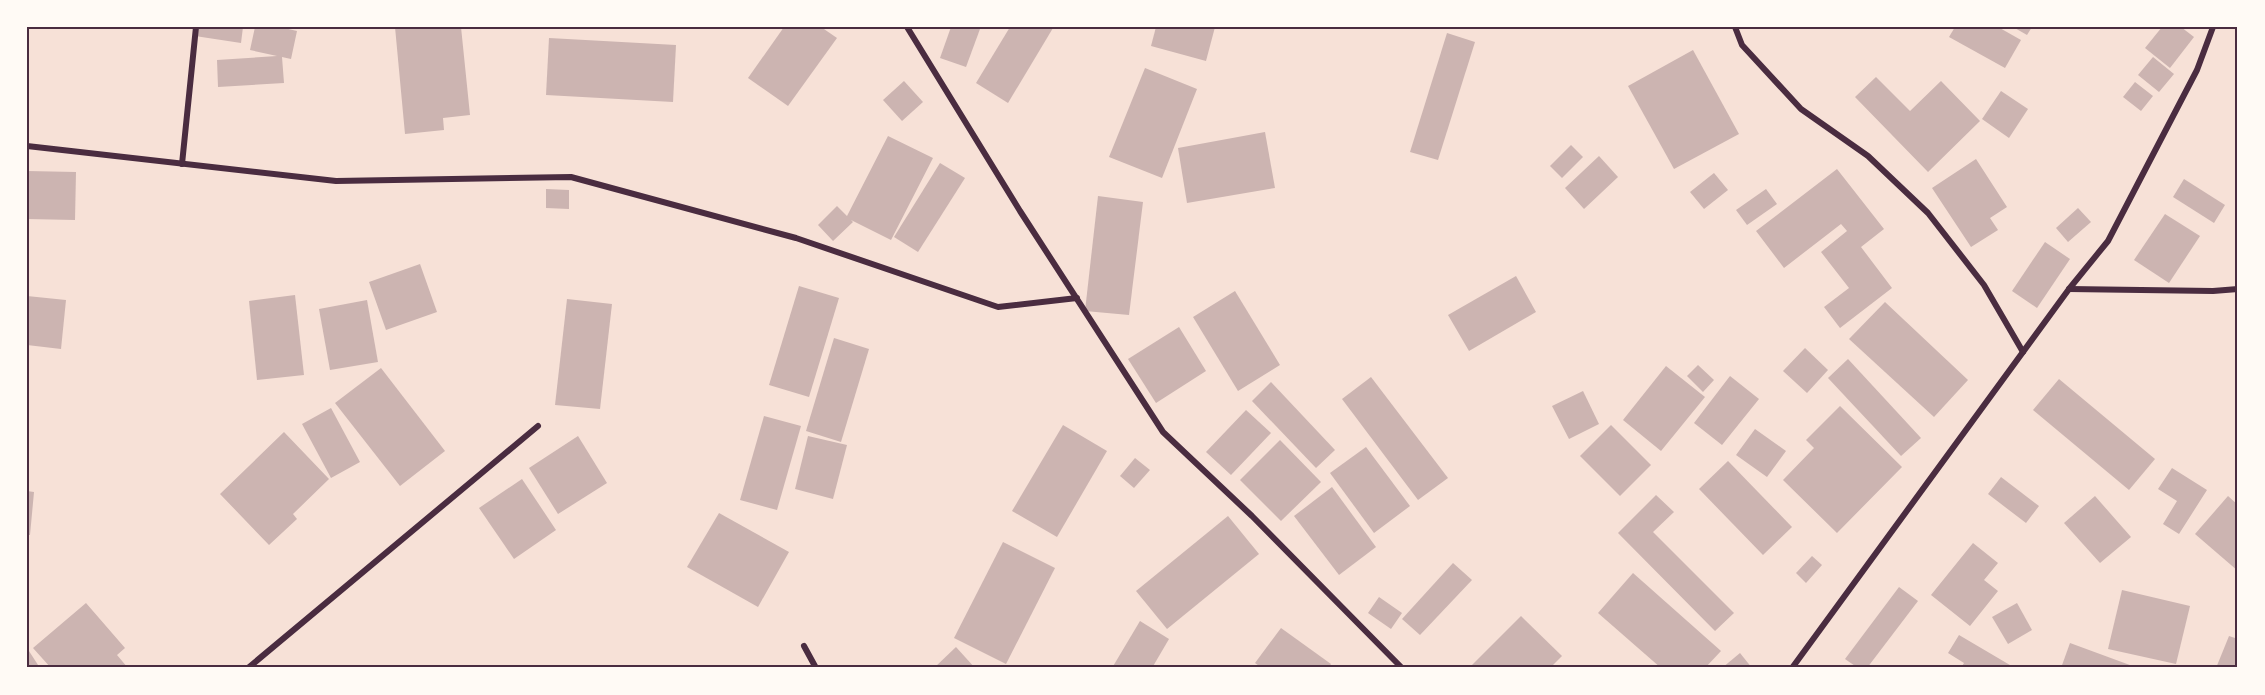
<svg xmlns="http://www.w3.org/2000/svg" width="2265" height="695" font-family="'IBM Plex Serif',serif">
	<rect width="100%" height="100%" fill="#f7e1d7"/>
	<g fill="#ccb4b1">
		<path d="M 196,27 L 243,27 L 241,43 L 195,36 Z"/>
		<path d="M 255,27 L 280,27 L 297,31 L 291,59 L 282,57 L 284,83 L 218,87 L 217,60 L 277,56 L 250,50 Z"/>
		<path d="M 395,27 L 461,27 L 470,115 L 443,118 L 444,130 L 405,134 Z"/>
		<path d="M 784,27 L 821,27 L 837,38 L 788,106 L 748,78 Z"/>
		<path d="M 951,27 L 980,29 L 966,67 L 940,58 Z"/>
		<path d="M 1010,27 L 1053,28 L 1008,103 L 976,83 Z"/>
		<path d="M 1156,27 L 1215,27 L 1206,61 L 1151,46 Z"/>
		<path d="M 1955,27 L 1998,27 L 2021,40 L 2005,68 L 1949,37 Z"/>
		<path d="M 2013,27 L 2032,27 L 2027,35 Z"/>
		<path d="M 2162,27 L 2181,27 L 2194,37 L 2170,68 L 2145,48 Z"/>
		<path d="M 1447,33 L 1475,42 L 1438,160 L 1410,152 Z"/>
		<path d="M 549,38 L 676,45 L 673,102 L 546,95 Z"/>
		<path d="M 1693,50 L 1739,134 L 1674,169 L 1628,86 Z"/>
		<path d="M 2153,57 L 2174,74 L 2159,92 L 2138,75 Z"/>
		<path d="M 1145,68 L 1197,89 L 1162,178 L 1109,157 Z"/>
		<path d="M 1876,77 L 1910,111 L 1941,81 L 1980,121 L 1928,172 L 1855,97 Z"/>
		<path d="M 904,81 L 923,102 L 902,121 L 883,100 Z"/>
		<path d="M 2135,82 L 2153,96 L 2141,111 L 2123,97 Z"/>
		<path d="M 2001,91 L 2028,109 L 2009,138 L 1982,119 Z"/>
		<path d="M 1265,132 L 1275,188 L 1187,203 L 1178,148 Z"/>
		<path d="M 888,136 L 933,158 L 891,240 L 851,220 L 853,222 L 833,241 L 818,225 L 837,206 L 847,216 Z"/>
		<path d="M 1571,145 L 1583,157 L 1562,178 L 1550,166 Z"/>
		<path d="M 1599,156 L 1618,177 L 1584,209 L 1565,188 Z"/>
		<path d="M 1976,159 L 2007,207 L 1990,218 L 1998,230 L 1971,247 L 1932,188 Z"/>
		<path d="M 940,163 L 965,178 L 918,252 L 894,237 Z"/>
		<path d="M 1837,169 L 1884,229 L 1861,247 L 1892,288 L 1840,328 L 1824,307 L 1849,288 L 1821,252 L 1847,231 L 1841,224 L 1784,268 L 1756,231 Z"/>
		<path d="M 27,171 L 76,172 L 75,220 L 27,219 Z"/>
		<path d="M 1714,173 L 1728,190 L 1704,209 L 1690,192 Z"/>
		<path d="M 2184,179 L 2225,205 L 2214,223 L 2173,197 Z"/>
		<path d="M 546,189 L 569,190 L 569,209 L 546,208 Z"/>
		<path d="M 1766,189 L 1777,204 L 1747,225 L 1736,210 Z"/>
		<path d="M 1098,196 L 1143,202 L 1129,315 L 1085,311 Z"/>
		<path d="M 2078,208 L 2091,222 L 2068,242 L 2056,228 Z"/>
		<path d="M 2165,214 L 2200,236 L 2169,283 L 2134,260 Z"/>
		<path d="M 2045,242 L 2070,259 L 2037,308 L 2012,291 Z"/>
		<path d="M 420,264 L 437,312 L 386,330 L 369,282 Z"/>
		<path d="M 1516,276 L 1536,312 L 1469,351 L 1448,315 Z"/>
		<path d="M 799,286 L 839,298 L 809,397 L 769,385 Z"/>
		<path d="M 1235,291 L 1280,365 L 1238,391 L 1193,317 Z"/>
		<path d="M 295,295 L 304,375 L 257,380 L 249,301 Z"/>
		<path d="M 27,296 L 66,300 L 61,349 L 27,345 Z"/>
		<path d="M 567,299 L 612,304 L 600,409 L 555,405 Z"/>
		<path d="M 367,300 L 378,362 L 330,370 L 319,309 Z"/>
		<path d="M 1885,302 L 1968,380 L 1934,417 L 1849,339 Z"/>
		<path d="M 1179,327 L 1206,371 L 1156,403 L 1128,359 Z"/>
		<path d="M 834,338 L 869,349 L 841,442 L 806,431 Z"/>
		<path d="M 1805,348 L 1828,370 L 1807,393 L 1783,371 Z"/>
		<path d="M 1848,359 L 1921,438 L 1901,456 L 1828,378 Z"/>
		<path d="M 1698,365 L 1714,380 L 1703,392 L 1687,376 Z"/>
		<path d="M 1666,366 L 1705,397 L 1661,451 L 1623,420 Z"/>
		<path d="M 381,368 L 445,451 L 400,486 L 335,403 Z"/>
		<path d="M 1730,376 L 1759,399 L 1722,445 L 1694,423 Z"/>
		<path d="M 1371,377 L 1448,478 L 1418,500 L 1342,399 Z"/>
		<path d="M 2059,379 L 2155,459 L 2129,490 L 2033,410 Z"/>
		<path d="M 1271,382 L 1335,450 L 1316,468 L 1252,401 Z"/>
		<path d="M 1583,391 L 1599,424 L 1569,439 L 1552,406 Z"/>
		<path d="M 1840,406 L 1902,467 L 1837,533 L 1783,480 L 1814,448 L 1806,440 Z"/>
		<path d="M 331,408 L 360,462 L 331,478 L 302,424 Z"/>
		<path d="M 1246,410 L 1271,433 L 1231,475 L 1206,452 Z"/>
		<path d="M 764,416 L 801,426 L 777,510 L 740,500 Z"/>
		<path d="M 1063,425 L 1107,451 L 1057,537 L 1012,511 Z"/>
		<path d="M 1611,425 L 1651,465 L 1620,496 L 1580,456 Z"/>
		<path d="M 1755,429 L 1786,451 L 1767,477 L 1736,455 Z"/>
		<path d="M 284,432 L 329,479 L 293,514 L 297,519 L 269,545 L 220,494 Z"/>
		<path d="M 578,436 L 607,483 L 558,514 L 529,468 Z"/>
		<path d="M 808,436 L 847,445 L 833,499 L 795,489 Z"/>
		<path d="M 1280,440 L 1321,482 L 1281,521 L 1240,480 Z"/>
		<path d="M 1366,447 L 1410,506 L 1374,533 L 1330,473 Z"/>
		<path d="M 1135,458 L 1150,470 L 1134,488 L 1120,476 Z"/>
		<path d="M 1728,461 L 1792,527 L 1763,555 L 1699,489 Z"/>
		<path d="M 2172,468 L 2207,490 L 2179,534 L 2163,524 L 2177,501 L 2158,489 Z"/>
		<path d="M 2001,477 L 2039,506 L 2026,523 L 1988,494 Z"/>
		<path d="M 522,479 L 556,530 L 514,559 L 479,508 Z"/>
		<path d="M 1332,487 L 1376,547 L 1339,575 L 1294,516 Z"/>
		<path d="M 27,491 L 34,492 L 30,535 L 27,535 Z"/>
		<path d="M 1656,495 L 1674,512 L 1653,532 L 1734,613 L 1715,631 L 1618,533 Z"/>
		<path d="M 2095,496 L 2131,537 L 2100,563 L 2064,523 Z"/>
		<path d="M 2228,496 L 2238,505 L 2238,571 L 2195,534 Z"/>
		<path d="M 719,513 L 789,552 L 758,607 L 687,567 Z"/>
		<path d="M 1228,516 L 1259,554 L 1167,629 L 1136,591 Z"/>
		<path d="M 1003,542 L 1055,568 L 1006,664 L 954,638 Z"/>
		<path d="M 1973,543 L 1998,563 L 1984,580 L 1998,591 L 1970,626 L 1931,595 Z"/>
		<path d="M 1812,556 L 1822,565 L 1806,583 L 1796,573 Z"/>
		<path d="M 1453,563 L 1472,580 L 1420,635 L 1402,619 Z"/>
		<path d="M 1633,573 L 1721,651 L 1705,668 L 1661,668 L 1598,613 Z"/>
		<path d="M 1899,587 L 1918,601 L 1867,668 L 1858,668 L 1845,659 Z"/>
		<path d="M 2122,590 L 2190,606 L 2176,664 L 2108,649 Z"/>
		<path d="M 1379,597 L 1402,613 L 1391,629 L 1368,613 Z"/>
		<path d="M 86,603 L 125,648 L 117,655 L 128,668 L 51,668 L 33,648 Z"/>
		<path d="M 2017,603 L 2032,630 L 2008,644 L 1992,617 Z"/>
		<path d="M 1521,616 L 1562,656 L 1550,668 L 1469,668 Z"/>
		<path d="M 1140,621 L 1169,639 L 1152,668 L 1112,668 Z"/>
		<path d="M 1281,628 L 1331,664 L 1328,668 L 1262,668 L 1255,663 Z"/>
		<path d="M 1959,635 L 2015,668 L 1961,668 L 1964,663 L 1948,653 Z"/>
		<path d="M 2229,636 L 2238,639 L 2238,668 L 2216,668 Z"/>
		<path d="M 2070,643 L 2138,668 L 2061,668 Z"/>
		<path d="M 956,647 L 975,668 L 934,668 Z"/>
		<path d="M 27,648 L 40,668 L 27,668 Z"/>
		<path d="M 1740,653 L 1752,668 L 1722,668 Z"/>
	</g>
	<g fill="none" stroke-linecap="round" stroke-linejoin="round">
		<g stroke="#4a2c40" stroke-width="6">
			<path d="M 907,27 L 1020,211 L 1163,432 L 1252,516 L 1402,668"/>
			<path d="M 1735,27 L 1742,45 L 1801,109 L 1868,156 L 1928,213 L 1984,285 L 2023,352"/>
			<path d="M 27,146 L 336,181 L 571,177 L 796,238 L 998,307 L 1077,298"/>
			<path d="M 182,164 L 196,27"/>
			<path d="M 2069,289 L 2213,291 L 2238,289"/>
			<path d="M 804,646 L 816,668"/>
			<path d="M 248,668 L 538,426"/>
			<path d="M 1792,668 L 2069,289 L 2108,241 L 2197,70 L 2213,27"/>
		</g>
	</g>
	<rect width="2265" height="695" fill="none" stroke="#fffaf5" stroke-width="57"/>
	<rect x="28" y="28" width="2208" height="638" fill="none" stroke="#4a2c40" stroke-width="2"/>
</svg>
